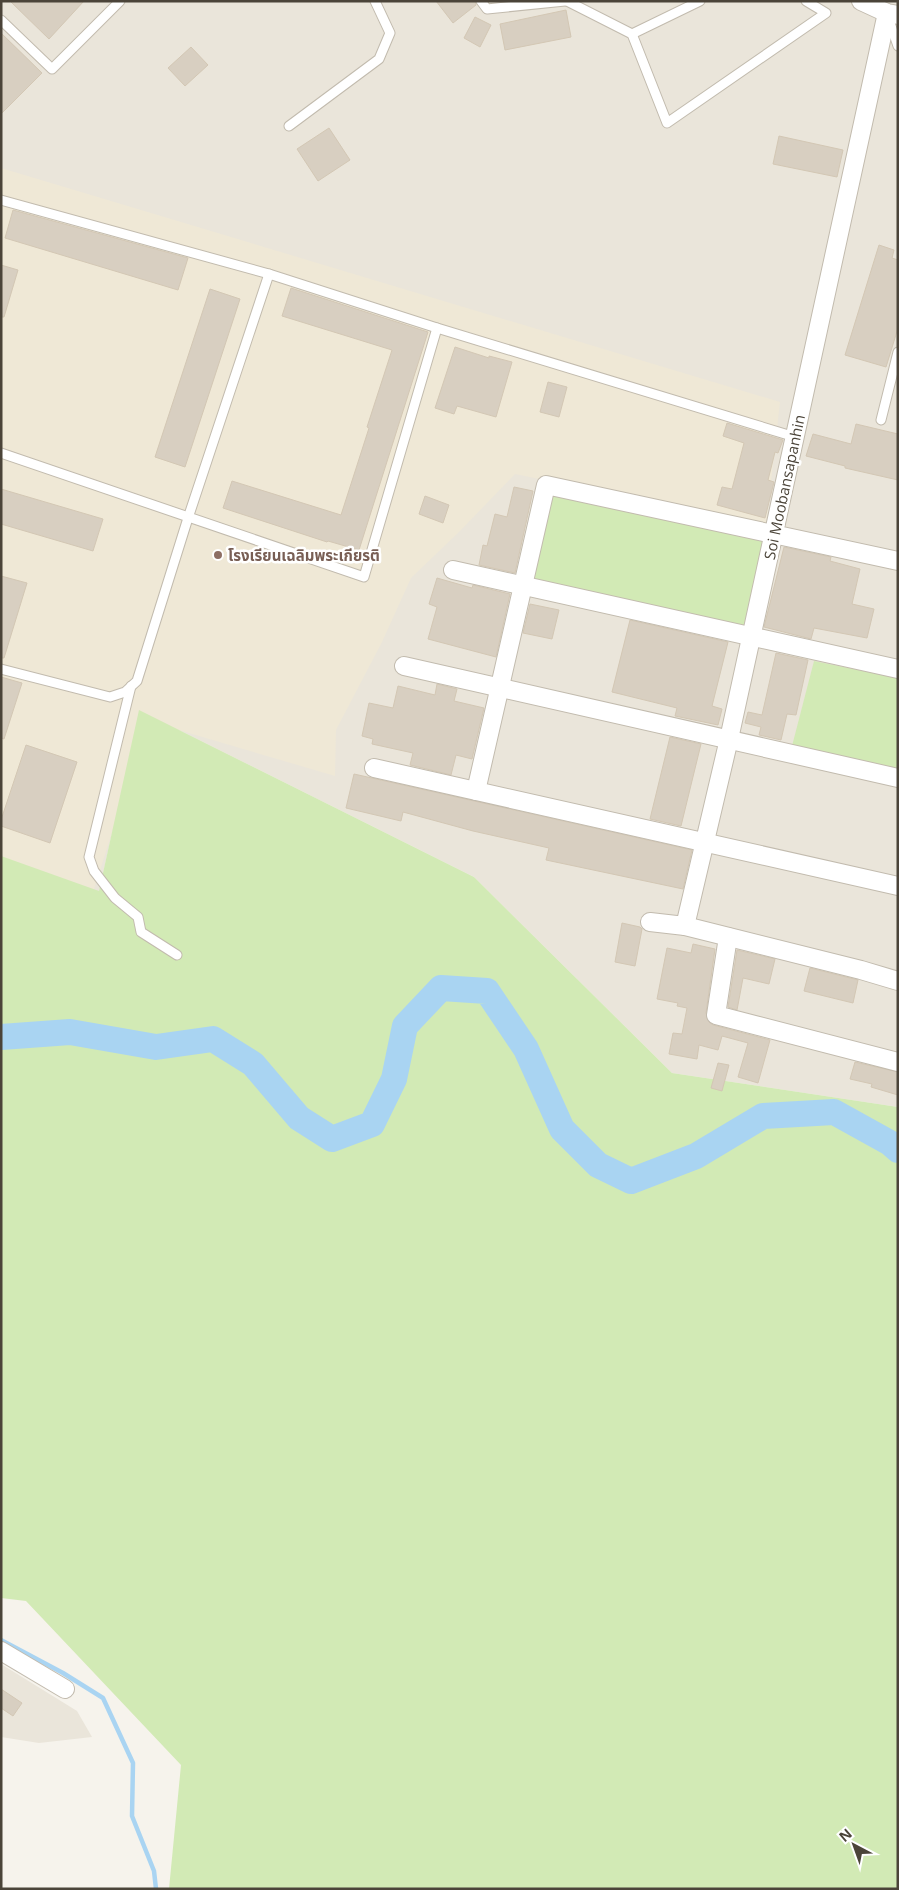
<svg xmlns="http://www.w3.org/2000/svg" width="899" height="1890" font-family="'Open Sans','Noto Sans Thai',sans-serif">
	<rect width="100%" height="100%" fill="#f6f3ec"/>
	<g fill="#eae5da">
		<path d="M 1,1 L 898,1 L 898,1107 L 672,1073 L 474,877 L 139,710 L 99,892 L 1,856 Z"/>
		<path d="M 1,1664 L 77,1711 L 92,1737 L 39,1743 L 1,1737 Z"/>
	</g>
	<path fill="#efe8d6" d="M 1,168 L 780,402 L 766,526 L 515,474 L 459,532 L 411,578 L 382,642 L 336,730 L 335,776 L 148,721 L 91,898 L 1,864 Z"/>
	<g fill="#d2eab5">
		<path d="M 551,493 L 765,541 L 745,628 L 530,579 Z"/>
		<path d="M 814,661 L 898,678 L 898,770 L 792,746 Z"/>
		<path d="M 139,710 L 474,877 L 672,1073 L 898,1107 L 898,1889 L 169,1889 L 181,1765 L 26,1601 L 1,1598 L 1,856 L 99,891 Z"/>
	</g>
	<g fill="none" stroke-linecap="round" stroke-linejoin="round">
		<path stroke="#a9d4f2" stroke-width="4.5" d="M 1,1640 L 63,1673 L 103,1698 L 133,1763 L 132,1816 L 154,1871 L 156,1889"/>
		<path stroke="#a9d4f2" stroke-width="26" d="M 1,1037 L 70,1032 L 156,1047 L 213,1039 L 253,1064 L 299,1118 L 332,1139 L 372,1124 L 394,1079 L 405,1026 L 441,988 L 487,991 L 526,1049 L 562,1129 L 598,1165 L 631,1181 L 696,1156 L 763,1116 L 834,1112 L 890,1143 L 898,1150"/>
	</g>
	<g fill="#d8cfc1" stroke="#d3c7b4">
		<path d="M 10,1 L 84,1 L 49,39 Z"/>
		<path d="M 436,1 L 475,1 L 476,5 L 453,23 Z"/>
		<path d="M 566,10 L 571,37 L 505,50 L 500,24 Z"/>
		<path d="M 475,17 L 491,25 L 480,47 L 464,38 Z"/>
		<path d="M 1,33 L 42,73 L 1,114 Z"/>
		<path d="M 191,47 L 208,65 L 185,86 L 168,68 Z"/>
		<path d="M 329,128 L 350,160 L 318,181 L 297,149 Z"/>
		<path d="M 779,136 L 843,150 L 837,177 L 773,164 Z"/>
		<path d="M 13,210 L 188,258 L 178,290 L 5,238 Z"/>
		<path d="M 879,245 L 894,250 L 892,258 L 898,260 L 898,328 L 886,367 L 845,355 Z"/>
		<path d="M 1,265 L 18,270 L 4,317 L 1,317 Z"/>
		<path d="M 291,288 L 428,332 L 359,550 L 328,541 L 327,542 L 223,508 L 232,481 L 341,515 L 369,428 L 367,427 L 392,350 L 282,316 Z"/>
		<path d="M 210,289 L 240,299 L 185,467 L 155,457 Z"/>
		<path d="M 455,347 L 489,358 L 489,356 L 512,362 L 496,417 L 457,406 L 454,414 L 435,408 Z"/>
		<path d="M 548,382 L 567,387 L 559,417 L 540,412 Z"/>
		<path d="M 727,423 L 783,440 L 778,453 L 775,452 L 768,480 L 774,482 L 765,518 L 717,505 L 722,487 L 732,489 L 744,443 L 723,436 Z"/>
		<path d="M 856,424 L 898,434 L 898,480 L 845,468 L 845,466 L 806,456 L 813,434 L 851,444 Z"/>
		<path d="M 514,487 L 533,491 L 515,573 L 479,565 L 483,545 L 487,546 L 495,514 L 507,517 Z"/>
		<path d="M 1,489 L 103,519 L 93,551 L 1,524 Z"/>
		<path d="M 425,496 L 449,505 L 443,523 L 419,514 Z"/>
		<path d="M 784,547 L 831,557 L 830,561 L 860,569 L 852,604 L 874,609 L 867,638 L 814,628 L 811,639 L 764,627 Z"/>
		<path d="M 1,576 L 27,583 L 4,658 L 1,658 Z"/>
		<path d="M 437,578 L 472,588 L 473,585 L 510,594 L 496,657 L 428,639 L 437,607 L 429,604 Z"/>
		<path d="M 530,604 L 559,610 L 552,639 L 523,633 Z"/>
		<path d="M 630,620 L 728,642 L 712,706 L 722,709 L 718,725 L 675,716 L 677,708 L 612,692 Z"/>
		<path d="M 776,653 L 808,660 L 796,715 L 787,714 L 781,740 L 759,735 L 761,727 L 745,723 L 748,712 L 762,715 Z"/>
		<path d="M 1,677 L 22,683 L 4,739 L 1,738 Z"/>
		<path d="M 437,684 L 457,689 L 454,701 L 484,708 L 472,759 L 456,755 L 451,775 L 410,765 L 413,753 L 372,744 L 373,739 L 362,736 L 369,703 L 393,708 L 398,686 L 435,695 Z"/>
		<path d="M 670,737 L 701,744 L 681,826 L 650,819 Z"/>
		<path d="M 26,745 L 77,762 L 50,843 L 1,826 L 1,820 Z"/>
		<path d="M 354,774 L 692,850 L 683,889 L 546,860 L 549,848 L 473,831 L 403,812 L 401,821 L 346,808 Z"/>
		<path d="M 622,923 L 640,927 L 642,929 L 635,966 L 615,962 Z"/>
		<path d="M 693,944 L 715,949 L 706,1013 L 709,1022 L 713,1025 L 770,1040 L 758,1083 L 738,1077 L 748,1043 L 722,1036 L 718,1050 L 699,1045 L 697,1059 L 669,1054 L 673,1033 L 682,1034 L 687,1008 L 677,1006 L 678,1003 L 657,999 L 667,948 L 691,953 Z"/>
		<path d="M 737,950 L 775,959 L 769,984 L 743,978 L 737,1010 L 728,1007 Z"/>
		<path d="M 810,968 L 858,980 L 853,1003 L 804,991 Z"/>
		<path d="M 855,1062 L 898,1072 L 898,1095 L 871,1087 L 872,1084 L 850,1079 Z"/>
		<path d="M 718,1063 L 729,1065 L 722,1091 L 711,1088 Z"/>
		<path d="M 1,1689 L 22,1703 L 13,1716 L 1,1708 Z"/>
	</g>
	<g fill="none" stroke-linecap="round" stroke-linejoin="round">
		<g stroke="#c2bbae" stroke-width="11">
			<g id="lane">
				<path d="M 481,1 L 487,9 L 565,1"/>
				<path d="M 567,1 L 632,34 L 667,123 L 826,13 L 806,1"/>
				<path d="M 1,20 L 52,69 L 120,1"/>
				<path d="M 889,20 L 898,46"/>
				<path d="M 632,34 L 700,1"/>
				<path d="M 289,126 L 379,59 L 390,33 L 375,1"/>
				<path d="M 1,200 L 269,274 L 437,328 L 795,437"/>
				<path d="M 881,420 L 898,352"/>
				<path d="M 1,453 L 364,577 L 437,328"/>
				<path d="M 1,669 L 110,697 L 125,692 L 137,681 L 188,518 L 269,274"/>
				<path d="M 131,686 L 89,857 L 94,871 L 115,898 L 138,917 L 141,932 L 177,955"/>
			</g>
		</g>
		<g stroke="#c2bbae" stroke-width="20">
			<g id="street">
				<path d="M 861,1 L 887,13 L 898,15"/>
				<path d="M 453,570 L 898,669"/>
				<path d="M 404,666 L 898,778"/>
				<path d="M 374,768 L 898,886"/>
				<path d="M 476,791 L 546,485 L 898,561"/>
				<path d="M 650,922 L 685,926 L 729,739 L 887,13"/>
				<path d="M 685,926 L 861,970 L 898,981"/>
				<path d="M 728,937 L 716,1015 L 898,1062"/>
				<path d="M 1,1651 L 65,1689"/>
			</g>
		</g>
		<use href="#lane" stroke="#fff" stroke-width="9"/>
		<use href="#street" stroke="#fff" stroke-width="18"/>
	</g>
	<circle fill="#8d6e63" stroke="#fff" stroke-width="2" cx="218" cy="555" r="5"/>
	<g text-anchor="middle" dominant-baseline="central" stroke-width="5" stroke-linejoin="round" paint-order="stroke">
		<g font-size="15" fill="#4b4439" stroke="#fff">
			<text transform="translate(784 487) rotate(-78)">Soi Moobansapanhin</text>
		</g>
		<g font-size="15" font-weight="bold" fill="#785e54" stroke="#fff" text-anchor="start">
			<text x="228" y="555">โรงเรียนเฉลิมพระเกียรติ</text>
		</g>
	</g>
	<rect width="899" height="1890" fill="none" stroke="#4b4439" stroke-width="5"/>
	<g transform="translate(854 1845) rotate(319)" stroke="#ffffff" stroke-width="4" paint-order="stroke">
	<path d="M0-4L9 19L0 12L-9 19Z" fill="#4b4439"/>
	<text y="-8" font-size="14" font-weight="bold" text-anchor="middle" fill="#4b4439">N</text>
	</g>
</svg>
